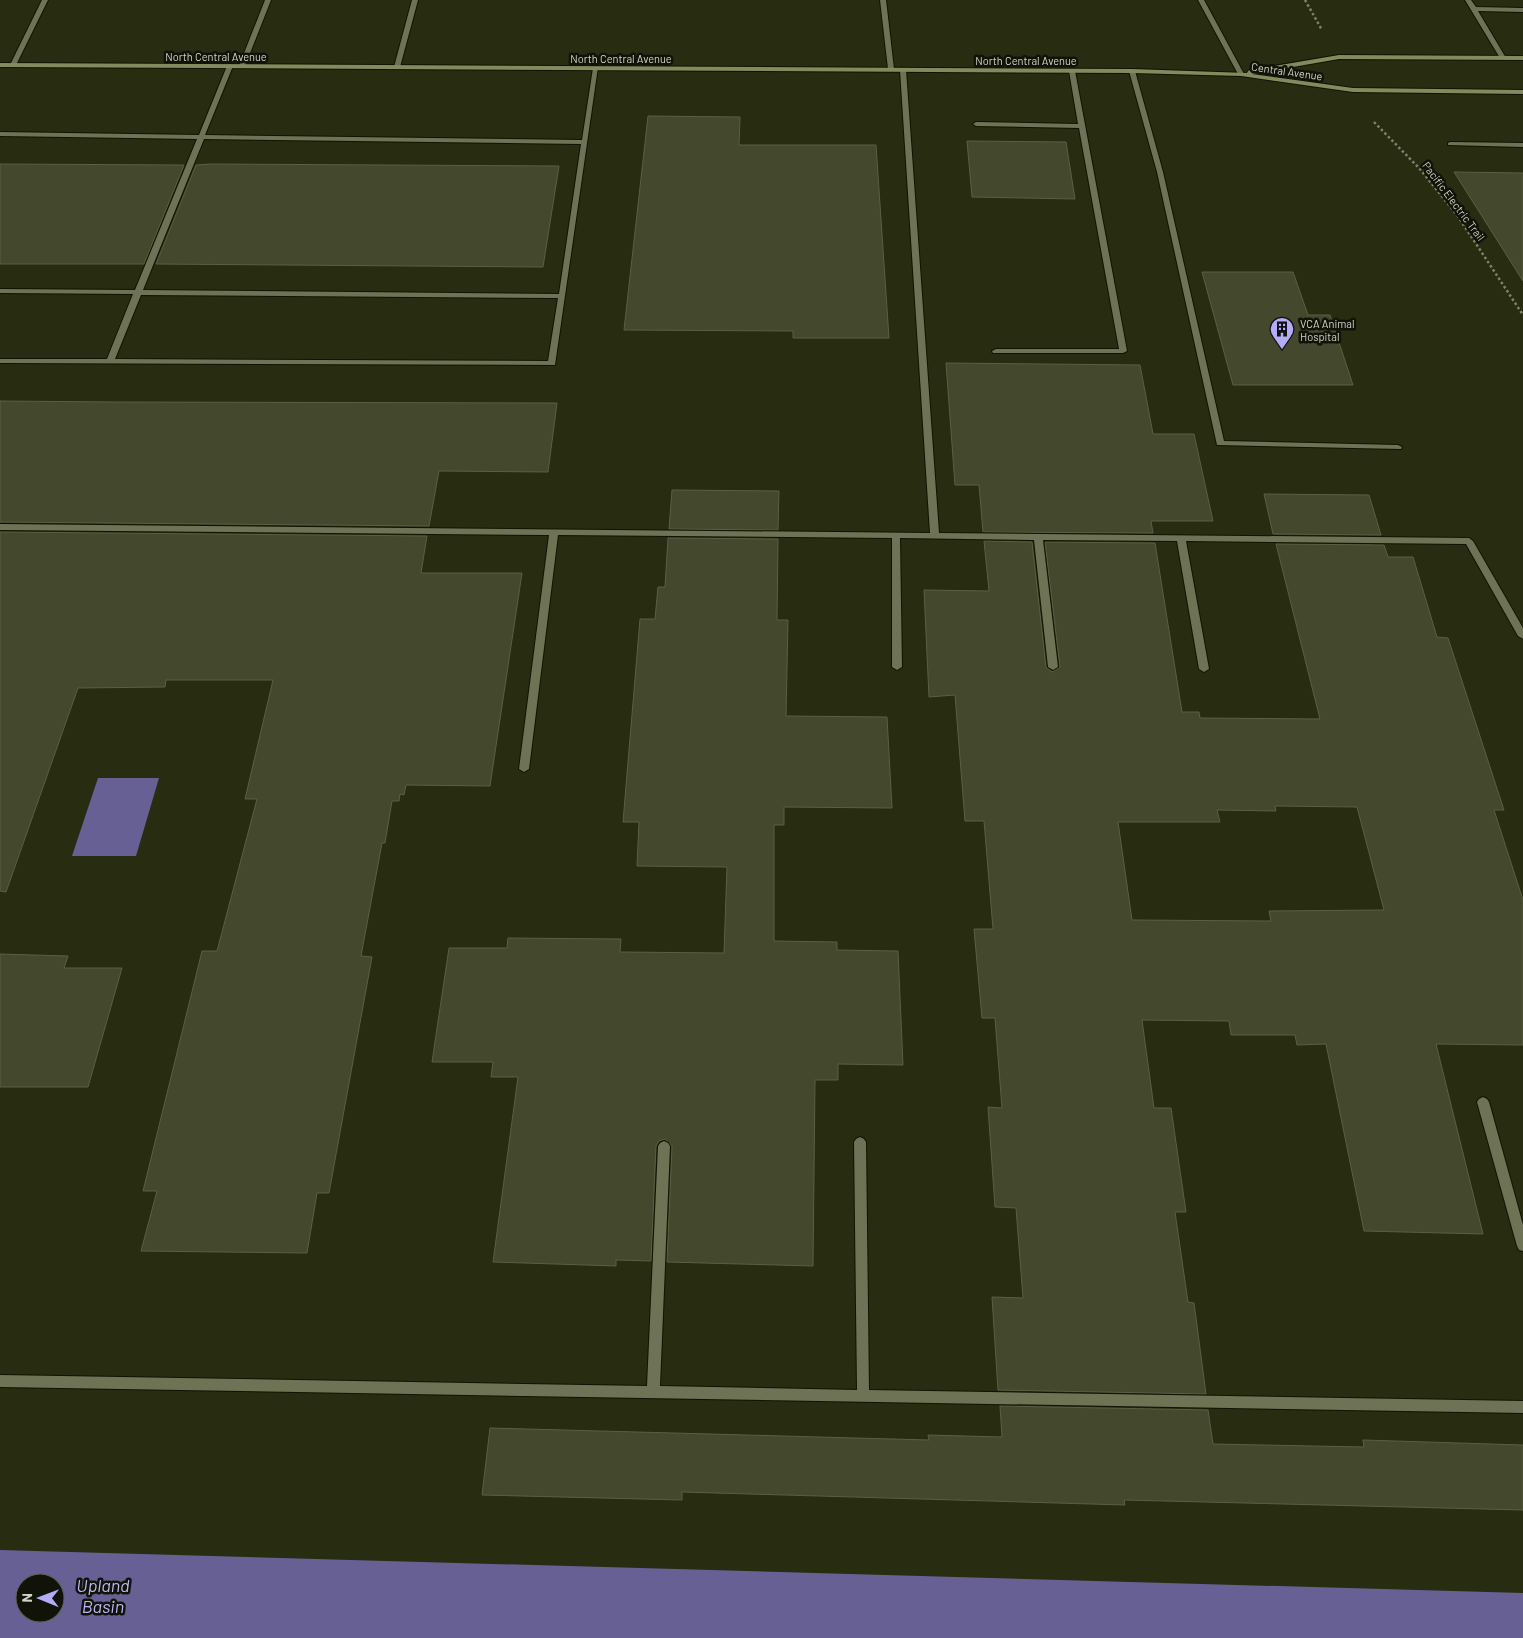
<svg xmlns="http://www.w3.org/2000/svg" width="1523" height="1638" font-family="Barlow,sans-serif">
	<rect width="100%" height="100%" fill="#282c11"/>
	<g fill="#666095" fill-rule="evenodd">
		<path d="M 98,778 L 159,778 L 136,856 L 72,856 Z"/>
		<path d="M 0,1550 L 1523,1593 L 1523,1638 L 0,1638 ZM 25,1583 L 55,1583 L 55,1613 L 25,1613 Z"/>
	</g>
	<g fill="#44482d" stroke="#5b6044" fill-rule="evenodd">
		<path d="M 648,116 L 740,117 L 739,145 L 876,145 L 889,338 L 793,338 L 793,331 L 624,330 Z"/>
		<path d="M 967,141 L 1066,142 L 1075,199 L 972,197 Z"/>
		<path d="M 0,164 L 184,165 L 144,264 L 0,264 Z"/>
		<path d="M 211,164 L 559,166 L 543,267 L 156,264 L 196,165 Z"/>
		<path d="M 1454,172 L 1523,173 L 1523,281 Z"/>
		<path d="M 1202,272 L 1293,272 L 1308,315 L 1330,315 L 1353,385 L 1233,385 Z"/>
		<path d="M 946,363 L 1140,365 L 1153,434 L 1194,434 L 1213,521 L 1151,521 L 1153,533 L 983,532 L 979,485 L 955,485 Z"/>
		<path d="M 0,401 L 115,402 L 557,403 L 548,472 L 439,471 L 429,526 L 0,522 Z"/>
		<path d="M 672,490 L 779,491 L 778,530 L 669,529 Z"/>
		<path d="M 1264,494 L 1369,495 L 1381,535 L 1273,534 Z"/>
		<path d="M 0,532 L 427,536 L 421,573 L 522,573 L 490,786 L 406,785 L 404,795 L 400,794 L 399,801 L 392,801 L 385,843 L 382,843 L 361,956 L 372,957 L 329,1193 L 317,1193 L 307,1253 L 141,1251 L 157,1191 L 143,1191 L 202,951 L 217,951 L 257,799 L 245,799 L 273,680 L 166,680 L 165,687 L 78,688 L 6,892 L 0,891 Z"/>
		<path d="M 668,538 L 778,539 L 777,620 L 788,620 L 786,716 L 887,717 L 892,808 L 784,807 L 784,825 L 774,825 L 774,941 L 837,942 L 837,950 L 898,951 L 903,1065 L 838,1064 L 838,1080 L 815,1080 L 813,1266 L 667,1262 L 672,1146 L 665,1139 L 659,1141 L 656,1146 L 651,1261 L 616,1260 L 616,1266 L 493,1262 L 518,1077 L 491,1077 L 493,1062 L 432,1062 L 449,948 L 507,948 L 508,938 L 621,939 L 620,952 L 724,953 L 727,867 L 637,866 L 639,822 L 623,822 L 640,619 L 655,619 L 658,587 L 665,587 Z"/>
		<path d="M 984,541 L 1032,542 L 1046,667 L 1052,672 L 1060,667 L 1045,542 L 1155,543 L 1182,712 L 1199,712 L 1200,718 L 1320,719 L 1276,544 L 1384,545 L 1388,557 L 1413,557 L 1437,637 L 1448,638 L 1504,810 L 1494,810 L 1523,900 L 1523,1045 L 1436,1044 L 1483,1234 L 1364,1231 L 1326,1044 L 1297,1045 L 1295,1035 L 1231,1035 L 1229,1021 L 1142,1020 L 1154,1108 L 1171,1108 L 1186,1212 L 1175,1212 L 1188,1302 L 1194,1303 L 1206,1394 L 998,1390 L 992,1297 L 1023,1298 L 1016,1208 L 995,1207 L 988,1107 L 1002,1108 L 995,1018 L 982,1018 L 974,929 L 993,929 L 984,821 L 965,821 L 955,695 L 929,697 L 924,590 L 989,591 ZM 1275,806 L 1357,807 L 1384,910 L 1269,911 L 1271,921 L 1132,920 L 1118,822 L 1220,822 L 1217,810 L 1276,811 Z"/>
		<path d="M 0,954 L 68,956 L 64,968 L 122,968 L 88,1087 L 0,1087 Z"/>
		<path d="M 1000,1406 L 1208,1410 L 1213,1444 L 1364,1447 L 1363,1440 L 1523,1445 L 1523,1510 L 1124,1500 L 1125,1505 L 682,1492 L 682,1500 L 482,1495 L 490,1428 L 929,1440 L 928,1435 L 1002,1437 Z"/>
	</g>
	<g fill="none" stroke-linecap="round" stroke-linejoin="round">
		<g stroke="#111400" stroke-width="2">
			<g id="lane">
				<path d="M 42,0 L 48,0 L 16,65 L 11,66 L 10,65 Z"/>
				<path d="M 265,0 L 271,0 L 245,66 L 240,67 L 239,66 Z"/>
				<path d="M 412,0 L 418,0 L 400,67 L 397,69 L 394,67 Z"/>
				<path d="M 880,0 L 886,0 L 894,69 L 891,71 L 888,69 Z"/>
				<path d="M 1465,0 L 1471,0 L 1476,7 L 1523,8 L 1523,12 L 1478,11 L 1506,58 L 1505,59 L 1500,58 Z"/>
				<path d="M 230,64 L 233,66 L 205,135 L 582,140 L 593,68 L 598,67 L 555,365 L 0,363 L 0,359 L 107,359 L 133,294 L 0,293 L 0,289 L 135,290 L 197,139 L 0,136 L 0,132 L 199,135 L 227,66 ZM 204,139 L 581,144 L 559,294 L 143,290 ZM 141,295 L 558,298 L 548,361 L 115,359 Z"/>
				<path d="M 903,68 L 906,70 L 939,533 L 1469,538 L 1473,541 L 1523,628 L 1523,639 L 1518,636 L 1466,544 L 1186,541 L 1209,669 L 1204,672 L 1199,669 L 1177,541 L 1043,540 L 1058,667 L 1053,670 L 1048,667 L 1034,540 L 900,538 L 902,667 L 897,670 L 892,667 L 892,538 L 558,535 L 529,769 L 524,772 L 519,769 L 549,535 L 0,530 L 0,524 L 930,533 L 900,70 Z"/>
				<path d="M 1072,69 L 1075,71 L 1127,351 L 1123,353 L 993,353 L 992,351 L 996,349 L 1119,349 L 1079,128 L 976,126 L 973,124 L 976,122 L 1078,124 L 1069,71 Z"/>
				<path d="M 1132,69 L 1135,71 L 1163,172 L 1224,441 L 1398,445 L 1402,447 L 1401,449 L 1217,445 L 1157,172 L 1129,71 Z"/>
				<path d="M 1450,142 L 1523,143 L 1523,147 L 1448,145 L 1448,143 Z"/>
				<path d="M 1483,1097 L 1487,1099 L 1489,1102 L 1523,1225 L 1523,1251 L 1519,1250 L 1517,1246 L 1477,1102 L 1479,1099 Z"/>
				<path d="M 860,1137 L 864,1139 L 866,1142 L 869,1390 L 1523,1401 L 1523,1413 L 0,1387 L 0,1375 L 647,1386 L 658,1146 L 660,1143 L 664,1141 L 668,1143 L 670,1146 L 660,1386 L 857,1390 L 854,1142 L 856,1139 Z"/>
			</g>
		</g>
		<g stroke="#111400" stroke-width="2">
			<path id="street" d="M 1198,0 L 1204,0 L 1244,74 L 1243,75 L 1238,74 Z"/>
		</g>
		<g stroke="#111400" stroke-width="2">
			<path id="secondary" d="M 1339,55 L 1523,56 L 1523,60 L 1339,59 L 1252,74 L 1353,88 L 1523,90 L 1523,94 L 1353,92 L 1241,76 L 1132,73 L 0,67 L 0,63 L 1132,69 L 1247,73 L 1248,71 L 1250,70 Z"/>
		</g>
		<g stroke="#7f826d" stroke-width="2.5" stroke-dasharray="2.5 2.5" stroke-linecap="butt">
			<path d="M 1305,0 L 1322,30"/>
			<path d="M 1374,122 L 1419,168 L 1457,215 L 1523,315"/>
		</g>
		<use href="#lane" fill="#6e7356" fill-rule="evenodd"/>
		<use href="#street" fill="#6e7356" fill-rule="evenodd"/>
		<use href="#secondary" fill="#838a5e" fill-rule="evenodd"/>
	</g>
	<defs>
		<g id="building-pin" transform="scale(1.25)"><path d="M0 17L-7.5 6A9.5 9.5 0 1 1 7.5 6Z" fill="#b3acf9" stroke="#111308"/><path d="M-4-6H4V6H1V3H-1V6H-4ZM-2.5-4.3h1.7v1.8h-1.7ZM.8-4.3h1.7v1.8H.8ZM-2.5-1h1.7V.8h-1.7ZM.8-1h1.7V.8H.8Z" fill="#111"/></g>
	</defs>
	<g fill-rule="evenodd">
		<use href="#building-pin" x="1282" y="329"/>
	</g>
	<g text-anchor="middle" dominant-baseline="central" stroke-width="5" stroke-linejoin="round" paint-order="stroke">
		<g font-size="11" fill="#d1d4c4" stroke="#111308">
			<text x="216" y="56">North Central Avenue</text>
			<text x="621" y="58">North Central Avenue</text>
			<text x="1026" y="60">North Central Avenue</text>
			<text transform="translate(1287 71) rotate(8)">Central Avenue</text>
			<text transform="translate(1454 201) rotate(53)">Pacific Electric Trail</text>
		</g>
		<g font-size="11" fill="#d1d4c4" stroke="#111308" text-anchor="start">
			<text x="1300" y="323">VCA Animal<tspan x="1300" dy="13">Hospital</tspan></text>
		</g>
		<g font-size="18" font-style="italic" fill="#bbb6f6" stroke="#111308">
			<text x="103" y="1585">Upland<tspan x="103" dy="21">Basin</tspan></text>
		</g>
	</g>
	<g transform="translate(40 1598) rotate(271)"><circle r="24" fill="#111308" stroke="#5e6053"/>
	<path d="M0-4L9 19L0 12L-9 19Z" fill="#b3acf9"/>
	<text y="-8" font-size="14" font-weight="bold" text-anchor="middle" fill="#d1d4c4">N</text>
	</g>
</svg>
